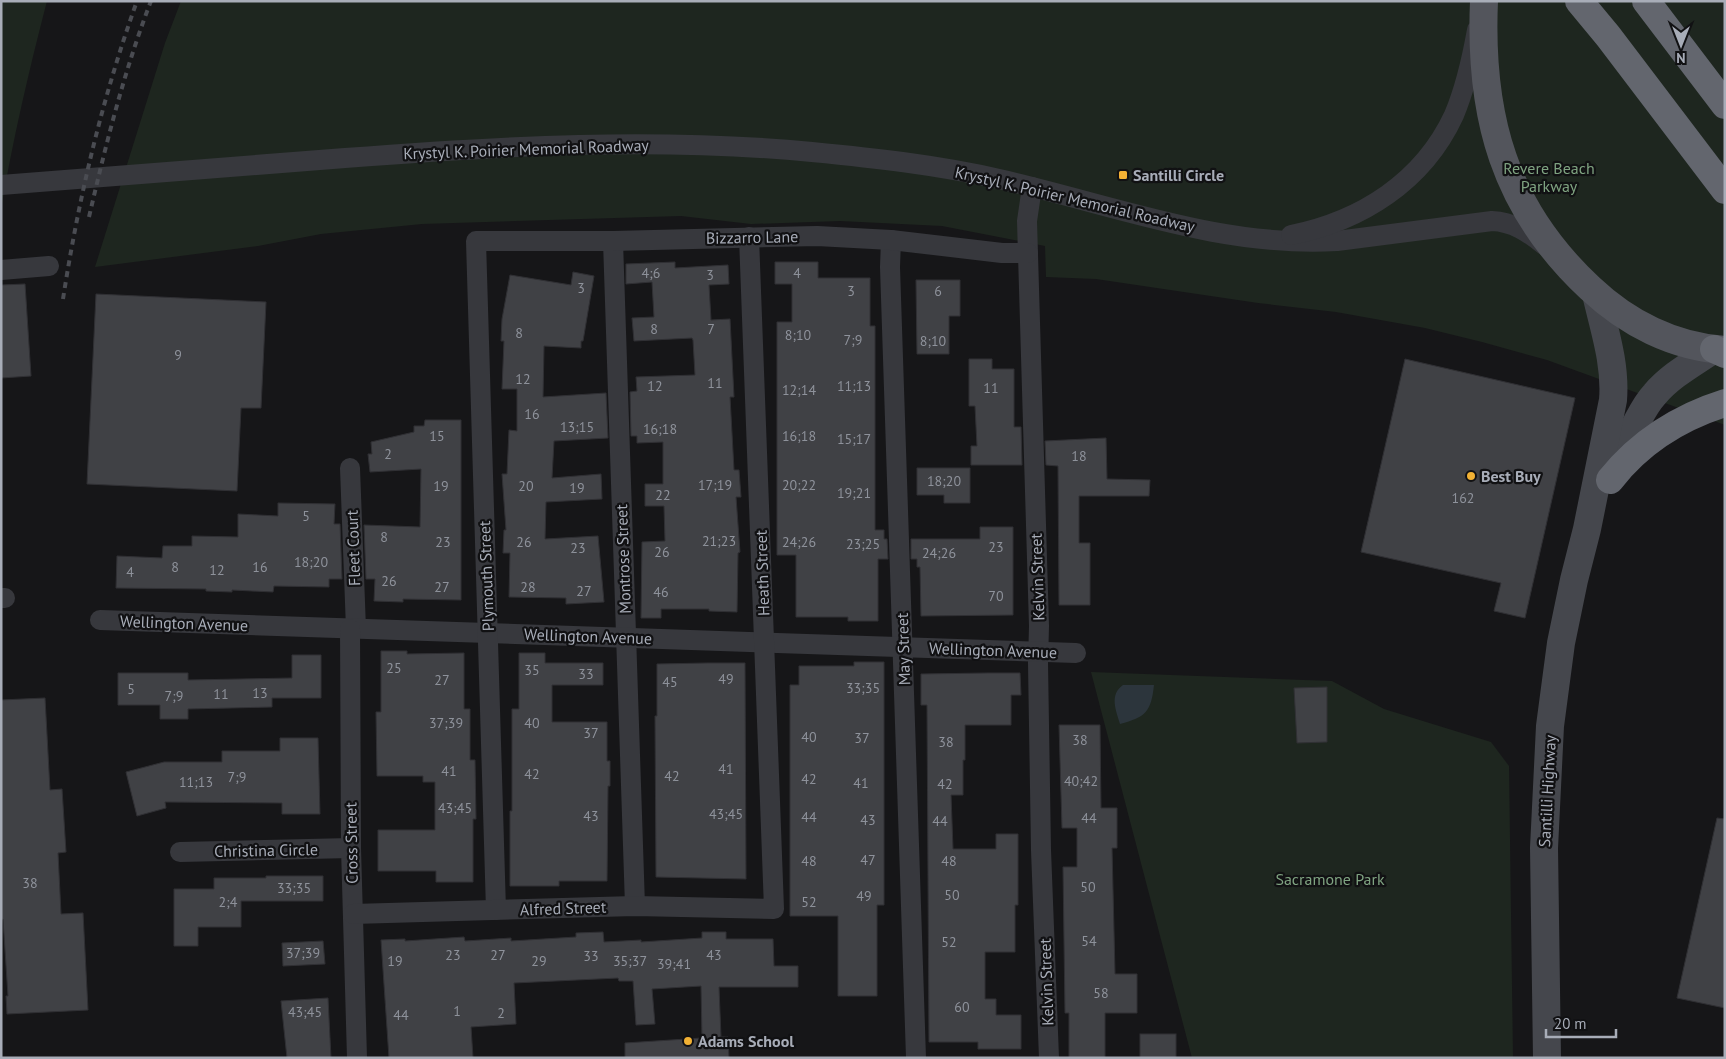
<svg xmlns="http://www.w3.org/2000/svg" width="1726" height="1059" font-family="'PT Sans',sans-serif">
	<rect width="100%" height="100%" fill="#161618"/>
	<g fill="#1e261f">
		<path d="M 1,1 L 47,1 C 29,70 13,139 1,209 Z"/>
		<path d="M 181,1 L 1725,1 L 1725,425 L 1547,360 L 1482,342 L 1425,328 L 1336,312 L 1258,303 L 1096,279 L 1046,277 L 1045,246 L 942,226 L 840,221 L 751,224 L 681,216 L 422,224 L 321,234 L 258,246 L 95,267 L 165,43 Z"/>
		<path d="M 1091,672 L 1332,681 L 1384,709 L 1491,742 L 1509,766 L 1513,1058 L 1192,1058 Z"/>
	</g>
	<path fill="#2c353c" d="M 1123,685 L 1154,685 C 1151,712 1146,717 1120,724 C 1116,710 1109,695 1123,685 Z"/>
	<g fill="#404145" stroke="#303034">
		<path d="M 675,262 L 675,268 L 728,265 L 729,284 L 709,285 L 711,320 L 730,319 L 734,397 L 730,397 L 734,470 L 739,470 L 741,497 L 736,497 L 740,552 L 738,553 L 737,612 L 709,611 L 709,609 L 661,609 L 661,618 L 641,618 L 642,542 L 665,541 L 664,506 L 645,506 L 645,484 L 663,484 L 663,442 L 637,443 L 637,436 L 631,436 L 630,392 L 637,391 L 636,377 L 695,375 L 693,340 L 692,338 L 634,341 L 632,318 L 654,317 L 652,282 L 626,284 L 626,264 Z"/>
		<path d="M 775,262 L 818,262 L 818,278 L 870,278 L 870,326 L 875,326 L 875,530 L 884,530 L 884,539 L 887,539 L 888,559 L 878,559 L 878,621 L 848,621 L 848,617 L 796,617 L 796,555 L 777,555 L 777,322 L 792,322 L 792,284 L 775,284 Z"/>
		<path d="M 573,272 L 594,276 L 583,341 L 581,341 L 581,348 L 544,346 L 543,397 L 606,393 L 608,438 L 554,441 L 552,478 L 601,474 L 602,499 L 546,502 L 545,539 L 598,536 L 604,602 L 566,604 L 566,598 L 509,597 L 510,553 L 503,553 L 504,530 L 506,530 L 502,474 L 507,474 L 509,430 L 517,431 L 517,389 L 502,389 L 504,341 L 501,341 L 502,319 L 510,275 L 571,285 Z"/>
		<path d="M 916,280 L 960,280 L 960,316 L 949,316 L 949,354 L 917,354 Z"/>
		<path d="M 25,284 L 31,376 L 1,378 L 1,285 Z"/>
		<path d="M 96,294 L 266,302 L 261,408 L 241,408 L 237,491 L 87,484 Z"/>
		<path d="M 969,359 L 992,359 L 992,369 L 1014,369 L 1014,427 L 1021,427 L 1022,465 L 971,465 L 971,446 L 977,446 L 975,406 L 969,406 Z"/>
		<path d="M 1405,359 L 1575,398 L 1525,618 L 1494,611 L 1501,583 L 1361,552 Z"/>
		<path d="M 425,420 L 461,420 L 461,600 L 403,599 L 403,602 L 374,601 L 375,579 L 366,579 L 364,525 L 420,527 L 421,469 L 370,472 L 368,454 L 372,454 L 371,442 L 414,432 L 414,426 L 424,426 Z"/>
		<path d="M 1106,438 L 1107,479 L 1150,480 L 1149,496 L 1079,496 L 1079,543 L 1090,543 L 1090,605 L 1059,605 L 1058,466 L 1046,465 L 1045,441 Z"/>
		<path d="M 917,468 L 970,468 L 970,503 L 944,503 L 944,495 L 917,495 Z"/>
		<path d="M 278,503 L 335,504 L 334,524 L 340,524 L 342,579 L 329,579 L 329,587 L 274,586 L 273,592 L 232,590 L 232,592 L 206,591 L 206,589 L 116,588 L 117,556 L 162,558 L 163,546 L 192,546 L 192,536 L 238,537 L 238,514 L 278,516 Z"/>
		<path d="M 980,527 L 1013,527 L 1013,615 L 921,616 L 920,567 L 917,567 L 917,559 L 911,559 L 911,539 L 980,539 Z"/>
		<path d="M 381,651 L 407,651 L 407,654 L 464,653 L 464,709 L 470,709 L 470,760 L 475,760 L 476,819 L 473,819 L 473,882 L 436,882 L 436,871 L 378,871 L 378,830 L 435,830 L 435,782 L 423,782 L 423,776 L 377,776 L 376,712 L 381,712 Z"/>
		<path d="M 519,653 L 545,653 L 545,663 L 603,663 L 603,685 L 552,685 L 552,722 L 607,722 L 607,761 L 610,761 L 610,786 L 608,786 L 607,881 L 559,881 L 559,886 L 510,886 L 510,811 L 512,811 L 512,709 L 519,709 Z"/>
		<path d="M 292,655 L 321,655 L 321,698 L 272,698 L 272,707 L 188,709 L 188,719 L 160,719 L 160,705 L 118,705 L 118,673 L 188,673 L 188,680 L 292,678 Z"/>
		<path d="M 854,662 L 884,662 L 884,905 L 877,905 L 877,996 L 838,996 L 838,916 L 790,916 L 790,685 L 799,685 L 799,666 L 854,666 Z"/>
		<path d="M 707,663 L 745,663 L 746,879 L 656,877 L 655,716 L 657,716 L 657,664 Z"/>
		<path d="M 987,673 L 1020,673 L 1021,695 L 1011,695 L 1011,725 L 965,725 L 965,760 L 963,760 L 963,795 L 951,795 L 953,849 L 996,849 L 996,834 L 1018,834 L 1018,905 L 1015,905 L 1015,952 L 985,952 L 985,999 L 996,999 L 996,1015 L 1021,1015 L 1021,1049 L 978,1049 L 978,1042 L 929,1042 L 927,705 L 921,705 L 921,674 Z"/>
		<path d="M 1327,687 L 1327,742 L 1297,743 L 1294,688 Z"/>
		<path d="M 45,698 L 50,790 L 62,789 L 66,852 L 58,853 L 61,914 L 83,913 L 88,1010 L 7,1014 L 6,996 L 8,996 L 3,919 L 1,920 L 1,700 Z"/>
		<path d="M 1059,725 L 1100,725 L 1101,808 L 1117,808 L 1117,848 L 1112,848 L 1115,974 L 1137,974 L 1137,1013 L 1105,1013 L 1105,1058 L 1069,1058 L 1069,1013 L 1065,1013 L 1063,867 L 1077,867 L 1077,828 L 1062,828 Z"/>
		<path d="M 280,738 L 318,738 L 320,814 L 282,814 L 282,803 L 165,802 L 166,808 L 137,816 L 126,772 L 164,762 L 222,762 L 222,751 L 280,751 Z"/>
		<path d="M 1717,818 L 1725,819 L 1725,1008 L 1677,998 Z"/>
		<path d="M 266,876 L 323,876 L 323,901 L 241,901 L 241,927 L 198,927 L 198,946 L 174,946 L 174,889 L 214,889 L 214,878 L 266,878 Z"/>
		<path d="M 603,932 L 604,942 L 641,940 L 641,942 L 702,938 L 702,932 L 726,932 L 726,939 L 773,939 L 774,966 L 798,966 L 798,987 L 719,987 L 721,1037 L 728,1037 L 729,1058 L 625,1058 L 625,1043 L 702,1038 L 701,986 L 652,989 L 655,1024 L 636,1025 L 633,981 L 619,981 L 618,978 L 514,983 L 516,1024 L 471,1027 L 473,1058 L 389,1058 L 381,940 L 405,939 L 405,941 L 464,937 L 465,941 L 511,938 L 511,941 L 576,937 L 576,933 Z"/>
		<path d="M 323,941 L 325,964 L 283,966 L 282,943 Z"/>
		<path d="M 328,998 L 331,1058 L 287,1058 L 281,1001 Z"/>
		<rect x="1140" y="1034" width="36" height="24"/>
	</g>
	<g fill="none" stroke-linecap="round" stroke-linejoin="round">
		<g stroke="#37383d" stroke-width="20">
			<path d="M 1,185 C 116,176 231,167 345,158 C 501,146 656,137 812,152 C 874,158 938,165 999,179 C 1110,204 1222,248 1337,241 L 1492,221 C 1513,222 1528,232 1544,245"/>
			<path d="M 1032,187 L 1027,221 L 1039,626 L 1038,663 L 1041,850 L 1049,1058"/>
			<path d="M 1291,235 C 1361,221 1423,182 1454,115 C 1465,89 1472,58 1477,30"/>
			<path d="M 891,240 L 890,267 L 916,1058"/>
			<path d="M 613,241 L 635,906"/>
			<path d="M 1,270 L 49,266"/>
			<path d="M 350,468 L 356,629"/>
			<path d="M 1,598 L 5,598"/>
			<path d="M 100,620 L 1076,653"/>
			<path d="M 350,629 L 351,848 L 357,1058"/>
			<path d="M 180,852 L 351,848"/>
			<path d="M 496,910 L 476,241 L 613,241 L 817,236 L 891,240 L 1002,253 L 1028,253"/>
			<path d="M 353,914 L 635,906 L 774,909 L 749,237"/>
		</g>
		<g stroke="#45474d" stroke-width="28">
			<path d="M 1613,473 C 1624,451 1639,411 1655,394 C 1671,375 1694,363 1714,349"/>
			<path d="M 1547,1058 L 1544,848 L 1550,726 L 1561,643 L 1574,580 L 1587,529 L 1613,400 C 1616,364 1604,329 1596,294"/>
		</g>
		<path stroke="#53555c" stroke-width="28" d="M 1484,1 C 1479,116 1504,208 1590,288 C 1627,323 1674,347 1725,350"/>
		<g stroke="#63666e" stroke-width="28">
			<path d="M 1579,1 L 1608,36 L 1725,190"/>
			<path d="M 1646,1 L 1725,105"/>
			<path d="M 1714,349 L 1725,354"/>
			<path d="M 1610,480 C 1639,443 1680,417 1725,403"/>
		</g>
		<g stroke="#4a4c52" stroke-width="4" stroke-dasharray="6 5" stroke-linecap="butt">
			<path d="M 89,217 C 106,144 124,71 151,1"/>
			<path d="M 63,299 C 79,196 102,99 137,1"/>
		</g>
	</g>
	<g fill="#f2b134" stroke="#111113" stroke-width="2">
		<rect x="1118" y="170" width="10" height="10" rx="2.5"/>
		<circle cx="1471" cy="476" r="5"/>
		<circle cx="688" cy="1041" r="5"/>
	</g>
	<g text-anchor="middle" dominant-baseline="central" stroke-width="4.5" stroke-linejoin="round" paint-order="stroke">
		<g font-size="14" fill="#8e929b">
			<text x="651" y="273">4;6</text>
			<text x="797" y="273">4</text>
			<text x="710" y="275">3</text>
			<text x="581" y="288">3</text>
			<text x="851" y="291">3</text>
			<text x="938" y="291">6</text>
			<text x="654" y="329">8</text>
			<text x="711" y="329">7</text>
			<text x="519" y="333">8</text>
			<text x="798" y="335">8;10</text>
			<text x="853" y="340">7;9</text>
			<text x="933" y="341">8;10</text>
			<text x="178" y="355">9</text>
			<text x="523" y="379">12</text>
			<text x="715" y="383">11</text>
			<text x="655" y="386">12</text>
			<text x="854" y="386">11;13</text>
			<text x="991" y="388">11</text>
			<text x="799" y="390">12;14</text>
			<text x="532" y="414">16</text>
			<text x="577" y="427">13;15</text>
			<text x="660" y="429">16;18</text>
			<text x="437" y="436">15</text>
			<text x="799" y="436">16;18</text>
			<text x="854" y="439">15;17</text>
			<text x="388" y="454">2</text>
			<text x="1079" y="456">18</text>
			<text x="944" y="481">18;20</text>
			<text x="715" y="485">17;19</text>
			<text x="799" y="485">20;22</text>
			<text x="441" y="486">19</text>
			<text x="526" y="486">20</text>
			<text x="577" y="488">19</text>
			<text x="854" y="493">19;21</text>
			<text x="663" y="495">22</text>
			<text x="1463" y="498">162</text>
			<text x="306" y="516">5</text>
			<text x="384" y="537">8</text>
			<text x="719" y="541">21;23</text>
			<text x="443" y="542">23</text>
			<text x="524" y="542">26</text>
			<text x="799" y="542">24;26</text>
			<text x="863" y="544">23;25</text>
			<text x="996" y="547">23</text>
			<text x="578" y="548">23</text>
			<text x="662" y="552">26</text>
			<text x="939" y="553">24;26</text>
			<text x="311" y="562">18;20</text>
			<text x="175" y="567">8</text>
			<text x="260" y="567">16</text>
			<text x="217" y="570">12</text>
			<text x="130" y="572">4</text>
			<text x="389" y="581">26</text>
			<text x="442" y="587">27</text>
			<text x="528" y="587">28</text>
			<text x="584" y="591">27</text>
			<text x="661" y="592">46</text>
			<text x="996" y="596">70</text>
			<text x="394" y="668">25</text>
			<text x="532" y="670">35</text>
			<text x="586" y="674">33</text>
			<text x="726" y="679">49</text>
			<text x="442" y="680">27</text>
			<text x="670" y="682">45</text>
			<text x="863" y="688">33;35</text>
			<text x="131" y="689">5</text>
			<text x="260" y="693">13</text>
			<text x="221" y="694">11</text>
			<text x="174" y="696">7;9</text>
			<text x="446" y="723">37;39</text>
			<text x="532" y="723">40</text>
			<text x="591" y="733">37</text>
			<text x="809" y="737">40</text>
			<text x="862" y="738">37</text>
			<text x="1080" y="740">38</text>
			<text x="946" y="742">38</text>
			<text x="726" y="769">41</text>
			<text x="449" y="771">41</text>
			<text x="532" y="774">42</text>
			<text x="672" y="776">42</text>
			<text x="237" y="777">7;9</text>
			<text x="809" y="779">42</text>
			<text x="1081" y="781">40;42</text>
			<text x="196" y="782">11;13</text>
			<text x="861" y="783">41</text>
			<text x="945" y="784">42</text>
			<text x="455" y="808">43;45</text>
			<text x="726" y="814">43;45</text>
			<text x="591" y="816">43</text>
			<text x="809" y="817">44</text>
			<text x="1089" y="818">44</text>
			<text x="868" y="820">43</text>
			<text x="940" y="821">44</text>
			<text x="868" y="860">47</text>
			<text x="809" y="861">48</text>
			<text x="949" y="861">48</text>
			<text x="30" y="883">38</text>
			<text x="1088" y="887">50</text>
			<text x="294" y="888">33;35</text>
			<text x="952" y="895">50</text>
			<text x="864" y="896">49</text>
			<text x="228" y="902">2;4</text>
			<text x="809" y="902">52</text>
			<text x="1089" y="941">54</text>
			<text x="949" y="942">52</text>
			<text x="303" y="953">37;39</text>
			<text x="453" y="955">23</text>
			<text x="498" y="955">27</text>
			<text x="714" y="955">43</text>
			<text x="591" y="956">33</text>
			<text x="395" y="961">19</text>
			<text x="539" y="961">29</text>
			<text x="630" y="961">35;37</text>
			<text x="674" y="964">39;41</text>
			<text x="1101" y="993">58</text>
			<text x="962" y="1007">60</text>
			<text x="457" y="1011">1</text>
			<text x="305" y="1012">43;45</text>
			<text x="501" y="1013">2</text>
			<text x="401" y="1015">44</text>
		</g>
		<g font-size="16" fill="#a8adb8" stroke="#111113">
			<text transform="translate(526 149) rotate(-2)">Krystyl K. Poirier Memorial Roadway</text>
			<text transform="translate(1075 199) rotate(13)">Krystyl K. Poirier Memorial Roadway</text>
			<text transform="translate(752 237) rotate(-1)">Bizzarro Lane</text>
			<text transform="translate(353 548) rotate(-92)">Fleet Court</text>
			<text transform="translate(623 559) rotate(-92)">Montrose Street</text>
			<text transform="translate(762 573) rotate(-92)">Heath Street</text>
			<text transform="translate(486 576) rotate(-92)">Plymouth Street</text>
			<text transform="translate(1037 577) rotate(-92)">Kelvin Street</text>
			<text transform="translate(184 623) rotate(2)">Wellington Avenue</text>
			<text transform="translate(588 636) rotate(2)">Wellington Avenue</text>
			<text transform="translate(903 649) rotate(-92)">May Street</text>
			<text transform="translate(993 650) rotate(2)">Wellington Avenue</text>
			<text transform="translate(1547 791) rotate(-87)">Santilli Highway</text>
			<text transform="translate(351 843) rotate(-91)">Cross Street</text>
			<text transform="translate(266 850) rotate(-1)">Christina Circle</text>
			<text transform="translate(563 908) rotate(-2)">Alfred Street</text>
			<text transform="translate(1046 982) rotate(-92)">Kelvin Street</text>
		</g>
		<g font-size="16" fill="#7fa381" stroke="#111113">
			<text x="1549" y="168">Revere Beach<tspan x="1549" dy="18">Parkway</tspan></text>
			<text x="1330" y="879">Sacramone Park</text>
		</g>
		<g font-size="16" font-weight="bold" fill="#a8adb8" stroke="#111113" text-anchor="start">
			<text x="1133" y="175">Santilli Circle</text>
			<text x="1481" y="476">Best Buy</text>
			<text x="698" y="1041">Adams School</text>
		</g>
	</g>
	<rect width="1726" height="1059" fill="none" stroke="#a8adb8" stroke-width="5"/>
	<g transform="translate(1681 45) rotate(180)" stroke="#111113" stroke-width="4" paint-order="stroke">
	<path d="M0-4L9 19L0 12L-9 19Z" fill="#a8adb8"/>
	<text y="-8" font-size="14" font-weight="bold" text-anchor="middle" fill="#a8adb8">N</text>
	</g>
	<path d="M1546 1029v8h70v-8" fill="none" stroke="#a8adb8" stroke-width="2.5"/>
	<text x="1554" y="1029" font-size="15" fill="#a8adb8" stroke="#111113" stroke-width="4" paint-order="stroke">20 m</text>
</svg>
